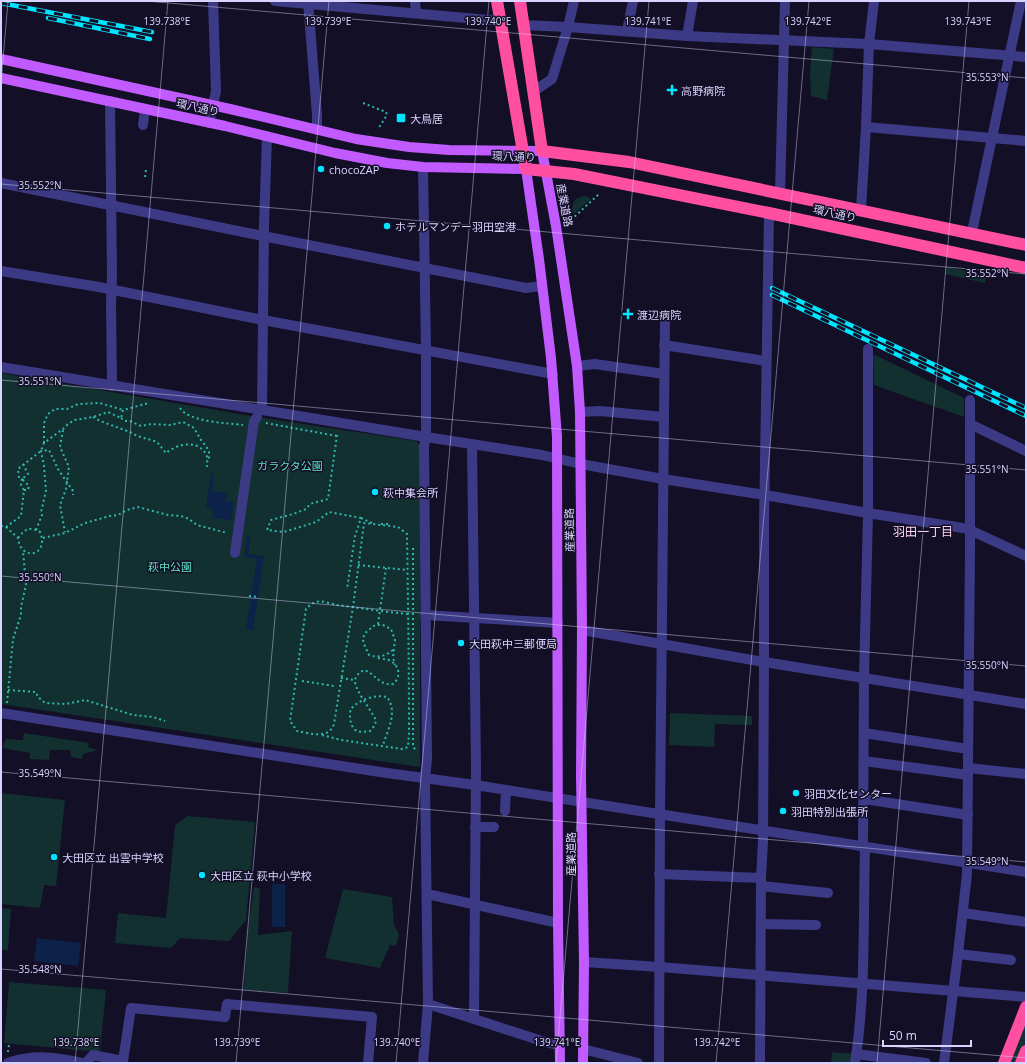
<svg xmlns="http://www.w3.org/2000/svg" width="1027" height="1064" font-family="'Open Sans','Noto Sans JP',sans-serif">
	<rect width="100%" height="100%" fill="#130f26"/>
	<g fill="#12302f">
		<path d="M 812,47 L 834,49 L 827,100 L 811,96 L 810,73 Z"/>
		<path d="M 586,196 L 591,199 L 574,214 C 569,204 576,196 586,196 Z"/>
		<path d="M 947,267 L 986,275 L 985,283 L 945,274 Z"/>
		<path d="M 873,354 L 964,398 L 964,417 L 874,385 Z"/>
		<path d="M 1,373 L 251,416 L 416,441 L 420,445 L 420,767 L 1,704 Z"/>
		<path d="M 670,713 L 752,716 L 752,725 L 715,724 L 714,747 L 669,745 Z"/>
		<path d="M 24,733 L 89,743 L 88,747 L 98,750 L 83,754 L 82,759 L 71,757 L 70,750 L 50,750 L 49,760 L 30,759 L 30,753 L 2,748 L 6,739 L 23,740 Z"/>
		<path d="M 1,793 L 65,800 L 56,886 L 44,885 L 40,908 L 1,904 Z"/>
		<path d="M 187,816 L 255,822 L 246,920 L 229,941 L 180,938 L 171,948 L 115,943 L 118,913 L 166,918 L 175,826 Z"/>
		<path d="M 254,887 L 260,889 L 258,935 L 292,931 L 288,993 L 244,990 L 248,929 Z"/>
		<path d="M 343,889 L 392,897 L 394,924 L 399,935 L 396,946 L 390,945 L 380,968 L 325,958 Z"/>
		<path d="M 1,908 L 11,909 L 8,950 L 1,950 Z"/>
		<path d="M 9,982 L 106,990 L 100,1052 L 4,1043 Z"/>
		<path d="M 1026,996 L 1026,1063 L 1001,1063 Z"/>
		<path d="M 832,1052 L 852,1054 L 851,1063 L 831,1063 Z"/>
	</g>
	<g fill="#0c2248">
		<path d="M 211,473 L 214,473 L 212,491 L 227,493 L 226,501 L 234,502 L 231,520 L 212,518 L 214,509 L 206,508 Z"/>
		<path d="M 247,535 L 251,536 L 248,554 L 264,556 L 253,630 L 246,629 L 257,559 L 244,557 Z"/>
		<rect x="272" y="884" width="13" height="43"/>
		<path d="M 37,938 L 81,943 L 78,966 L 34,961 Z"/>
	</g>
	<g fill="none" stroke-linecap="round" stroke-linejoin="round">
		<g stroke="#2fb8b0" stroke-width="2" stroke-dasharray="2 3" stroke-linecap="butt">
			<path d="M 363,103 L 386,112 L 387,115 L 378,129"/>
			<path d="M 145,177 L 146,170"/>
			<path d="M 571,220 L 599,194"/>
			<path d="M 180,408 C 189,422 226,423 243,425"/>
			<path d="M 93,417 L 100,421 L 130,432 L 137,436 L 151,440 L 157,442 L 166,453 C 177,444 197,439 206,454 C 208,458 207,463 207,467"/>
			<path d="M 121,418 L 125,421 L 130,421 L 141,426 L 151,424 L 170,425 L 183,422 L 194,428 L 201,440 L 206,446 L 209,452 L 209,461"/>
			<path d="M 266,423 L 337,436"/>
			<path d="M 63,430 L 60,447 L 69,467 L 66,489 L 60,505 L 65,532"/>
			<path d="M 337,435 L 328,499 L 310,504 L 306,509 L 293,514 L 271,520 L 267,530 L 284,532 L 316,522 L 329,512 L 361,518 L 355,536 L 347,589"/>
			<path d="M 44,443 L 44,423 L 48,414 L 55,409 L 67,409 L 78,404 L 100,403 L 123,410"/>
			<path d="M 23,464 L 28,474 L 22,479 L 29,486 L 28,490 L 24,490"/>
			<path d="M 361,518 L 372,523"/>
			<path d="M 381,524 L 389,524"/>
			<path d="M 1,526 L 6,527 L 21,516 L 24,490 L 21,485 L 22,479 L 19,478 L 18,469 L 41,451 L 44,443 L 63,429 L 68,424 L 75,420 L 93,417 L 108,412 L 121,418 L 123,410 L 149,403"/>
			<path d="M 6,527 L 18,538 C 21,563 50,555 40,532 C 29,526 25,529 18,538"/>
			<path d="M 36,530 L 42,515 L 41,512 L 46,491 L 44,466 L 41,451 L 49,450 L 58,469 L 73,491 L 73,495"/>
			<path d="M 43,538 L 65,533 L 85,523 L 110,516 L 118,515 L 127,510 L 138,507 L 168,515 L 181,516 L 189,519 L 197,525 L 227,533"/>
			<path d="M 413,548 L 413,747 L 416,750"/>
			<path d="M 358,565 L 407,570"/>
			<path d="M 249,596 L 259,597"/>
			<path d="M 378,624 L 386,568"/>
			<path d="M 393,650 C 385,656 379,658 369,655 L 363,642 L 364,634 L 375,625 L 383,625 L 391,629 L 395,640 L 393,657 L 395,665"/>
			<path d="M 378,658 C 382,659 387,659 391,661 C 400,667 401,677 393,684 C 379,686 376,674 364,670 C 360,672 356,675 355,680 C 354,689 371,710 376,720 L 375,725 L 370,731 C 358,733 352,732 350,718 C 350,715 350,711 351,709 C 358,700 376,694 387,697 C 398,712 388,729 383,745"/>
			<path d="M 341,678 L 355,680"/>
			<path d="M 302,681 L 334,686"/>
			<path d="M 8,690 L 36,692 L 38,697 L 45,703 L 66,704 L 85,700 L 133,715 L 153,717 L 165,721"/>
			<path d="M 7,703 L 13,639 L 21,615 L 21,607 L 26,585 L 23,551"/>
			<path d="M 322,735 L 341,740 L 402,749 L 408,747 L 409,734 C 409,667 408,601 407,534 L 398,527 L 364,523 L 353,607 L 334,724 C 329,740 309,733 297,731 L 290,721 L 306,609 C 309,606 312,603 316,602 C 322,600 331,604 337,605 C 361,608 384,612 408,614"/>
			<path d="M 8,1052 L 9,1044"/>
		</g>
		<g stroke="#3d3a85" stroke-width="10">
			<path d="M 275,1 L 500,21"/>
			<path d="M 308,1 L 317,115 L 317,130"/>
			<path d="M 415,1 L 416,13"/>
			<path d="M 523,25 L 568,27 L 687,36 L 869,44 L 1026,57"/>
			<path d="M 627,31 L 633,1"/>
			<path d="M 687,36 L 693,1"/>
			<path d="M 534,91 L 552,79 L 568,27 L 574,1"/>
			<path d="M 110,101 L 112,275 L 111,304 L 112,386"/>
			<path d="M 209,123 L 216,91 L 213,1"/>
			<path d="M 143,125 L 145,109"/>
			<path d="M 866,127 L 1026,141"/>
			<path d="M 423,167 L 426,350 L 426,437 L 424,446 L 427,759 L 425,779 L 428,1004 L 423,1063"/>
			<path d="M 1,183 L 273,238 L 526,288 L 542,286"/>
			<path d="M 780,193 L 785,1"/>
			<path d="M 861,209 L 866,127 L 869,44 L 874,1"/>
			<path d="M 972,232 L 1021,1"/>
			<path d="M 1,271 L 99,287 L 263,320 L 553,374"/>
			<path d="M 664,345 L 766,361"/>
			<path d="M 577,366 L 595,364 L 664,374"/>
			<path d="M 1,367 L 426,437 L 542,455 L 581,464 L 663,479 L 765,495 L 868,513 L 963,528 L 970,530 L 1026,556"/>
			<path d="M 262,410 L 264,226 L 267,136"/>
			<path d="M 580,412 L 600,411 L 664,417"/>
			<path d="M 970,424 L 1026,451"/>
			<path d="M 472,444 L 476,768 L 474,1018"/>
			<path d="M 235,553 L 254,421 L 257,417"/>
			<path d="M 425,615 L 558,623"/>
			<path d="M 582,630 L 764,662 L 1026,704"/>
			<path d="M 1,713 L 380,772 L 475,785 L 1026,872"/>
			<path d="M 864,733 L 968,749"/>
			<path d="M 864,761 L 968,775"/>
			<path d="M 968,768 L 1026,774"/>
			<path d="M 864,799 L 968,815"/>
			<path d="M 505,811 L 506,790"/>
			<path d="M 475,827 L 494,827"/>
			<path d="M 863,847 L 864,678 L 868,513 L 868,349"/>
			<path d="M 659,874 L 761,878"/>
			<path d="M 761,886 L 828,893"/>
			<path d="M 427,894 L 558,923"/>
			<path d="M 963,913 L 1026,922"/>
			<path d="M 761,924 L 816,925"/>
			<path d="M 958,954 L 1011,960"/>
			<path d="M 584,962 L 660,967 L 1026,997"/>
			<path d="M 428,1004 L 545,1042 L 560,1045"/>
			<path d="M 583,1049 L 638,1063"/>
			<path d="M 856,1054 L 926,1063"/>
			<path d="M 8,1063 C 33,1054 57,1057 83,1063"/>
			<path d="M 86,1063 L 93,1055 L 123,1061 L 131,1008 L 225,1017 L 227,1004 L 372,1017 L 368,1063"/>
			<path d="M 659,1063 L 660,814 L 665,318"/>
			<path d="M 760,1063 L 761,878 L 763,841 L 764,662 L 764,526 L 769,213"/>
			<path d="M 855,1063 C 866,992 863,919 865,847"/>
			<path d="M 944,1063 L 958,954 L 967,874 L 970,548 L 970,400"/>
		</g>
		<g stroke="#c25bff" stroke-width="10">
			<path d="M 1,59 L 230,109 L 356,139 L 409,147 L 449,150 L 542,151 L 556,226 L 577,366 L 580,412 L 582,630 L 581,777 L 584,962 L 583,1063"/>
			<path d="M 1,78 L 225,126 L 335,153 L 387,163 L 423,167 L 526,169 L 539,259 L 551,358 L 557,437 L 558,923 L 560,1063"/>
		</g>
		<g stroke="#ff4fa3" stroke-width="12">
			<path d="M 497,1 L 526,169 L 574,174 L 769,213 L 1026,268"/>
			<path d="M 520,1 L 542,151 L 629,162 L 1026,245"/>
			<path d="M 1004,1063 L 1026,1007"/>
			<path d="M 1021,1063 L 1026,1051"/>
		</g>
		<g stroke="#00e5ff" stroke-width="4.5">
			<g id="rail">
				<path d="M 1,3 L 152,32"/>
				<path d="M 48,18 L 150,39"/>
				<path d="M 772,288 L 1026,408"/>
				<path d="M 772,295 L 1026,416"/>
			</g>
		</g>
		<use href="#rail" stroke="#130f26" stroke-width="3" stroke-dasharray="9" stroke-linecap="butt"/>
	</g>
	<path fill="none" stroke="#d9d4ff" stroke-width="1" stroke-opacity="0.45" d="M 146,1 L 1026,78M 1,83 L 8,1M 1,184 L 1026,274M 1,380 L 1026,470M 1,576 L 1026,666M 1,772 L 1026,862M 1,969 L 1026,1058M 75,1063 L 168,1M 236,1063 L 329,1M 396,1063 L 489,1M 556,1063 L 649,1M 716,1063 L 809,1M 877,1063 L 969,1"/>
	<g fill="#00e5ff" stroke="#130f26" stroke-width="1.5">
		<path d="M670 84h4v4h4v4h-4v4h-4v-4h-4v-4h4z"/>
		<rect x="396" y="113" width="10" height="10" rx="2"/>
		<circle cx="321" cy="169" r="4"/>
		<circle cx="387" cy="226" r="4"/>
		<path d="M626 308h4v4h4v4h-4v4h-4v-4h-4v-4h4z"/>
		<circle cx="375" cy="492" r="4"/>
		<circle cx="461" cy="643" r="4"/>
		<circle cx="796" cy="793" r="4"/>
		<circle cx="783" cy="811" r="4"/>
		<circle cx="54" cy="857" r="4"/>
		<circle cx="202" cy="875" r="4"/>
	</g>
	<g text-anchor="middle" dominant-baseline="central" stroke-width="3" stroke-linejoin="round" paint-order="stroke">
		<g font-size="11" fill="#d9d4ff" stroke="#130f26" text-anchor="start">
			<text x="681" y="90">高野病院</text>
			<text x="410" y="118">大鳥居</text>
			<text x="329" y="169">chocoZAP</text>
			<text x="395" y="226">ホテルマンデー羽田空港</text>
			<text x="637" y="314">渡辺病院</text>
			<text x="383" y="492">萩中集会所</text>
			<text x="469" y="643">大田萩中三郵便局</text>
			<text x="804" y="793">羽田文化センター</text>
			<text x="791" y="811">羽田特別出張所</text>
			<text x="62" y="857">大田区立 出雲中学校</text>
			<text x="210" y="875">大田区立 萩中小学校</text>
		</g>
		<g font-size="11" fill="#d9d4ff" stroke="#130f26">
			<text transform="translate(198 107) rotate(12)">環八通り</text>
			<text transform="translate(514 156) rotate(2)">環八通り</text>
			<text transform="translate(565 205) rotate(79)">産業道路</text>
			<text transform="translate(835 213) rotate(12)">環八通り</text>
			<text transform="translate(569 530) rotate(-91)">産業道路</text>
			<text transform="translate(570 854) rotate(-90)">産業道路</text>
		</g>
		<g font-size="11" fill="#5fe0c0" stroke="#130f26">
			<text x="290" y="465">ガラクタ公園</text>
			<text x="170" y="566">萩中公園</text>
		</g>
		<g font-size="12" fill="#ffd6f0" stroke="#130f26">
			<text x="923" y="531">羽田一丁目</text>
		</g>
	</g>
	<g font-size="10" text-anchor="middle" fill="#d9d4ff" stroke="#130f26" stroke-width="3" stroke-linejoin="round" paint-order="stroke">
		<text x="167" y="25">139.738°E</text>
		<text x="328" y="25">139.739°E</text>
		<text x="488" y="25">139.740°E</text>
		<text x="648" y="25">139.741°E</text>
		<text x="808" y="25">139.742°E</text>
		<text x="968" y="25">139.743°E</text>
		<text x="987" y="81">35.553°N</text>
		<text x="40" y="189">35.552°N</text>
		<text x="987" y="277">35.552°N</text>
		<text x="40" y="385">35.551°N</text>
		<text x="987" y="473">35.551°N</text>
		<text x="40" y="581">35.550°N</text>
		<text x="987" y="669">35.550°N</text>
		<text x="40" y="777">35.549°N</text>
		<text x="987" y="865">35.549°N</text>
		<text x="40" y="973">35.548°N</text>
		<text x="76" y="1046">139.738°E</text>
		<text x="237" y="1046">139.739°E</text>
		<text x="397" y="1046">139.740°E</text>
		<text x="557" y="1046">139.741°E</text>
		<text x="717" y="1046">139.742°E</text>
	</g>
	<rect width="1027" height="1064" fill="none" stroke="#d9d4ff" stroke-width="4"/>
	<path d="M883 1040v6h88v-6" fill="none" stroke="#d9d4ff" stroke-width="2"/>
	<text x="889" y="1040" font-size="12" fill="#d9d4ff" stroke="#130f26" stroke-width="3" paint-order="stroke">50 m</text>
</svg>
